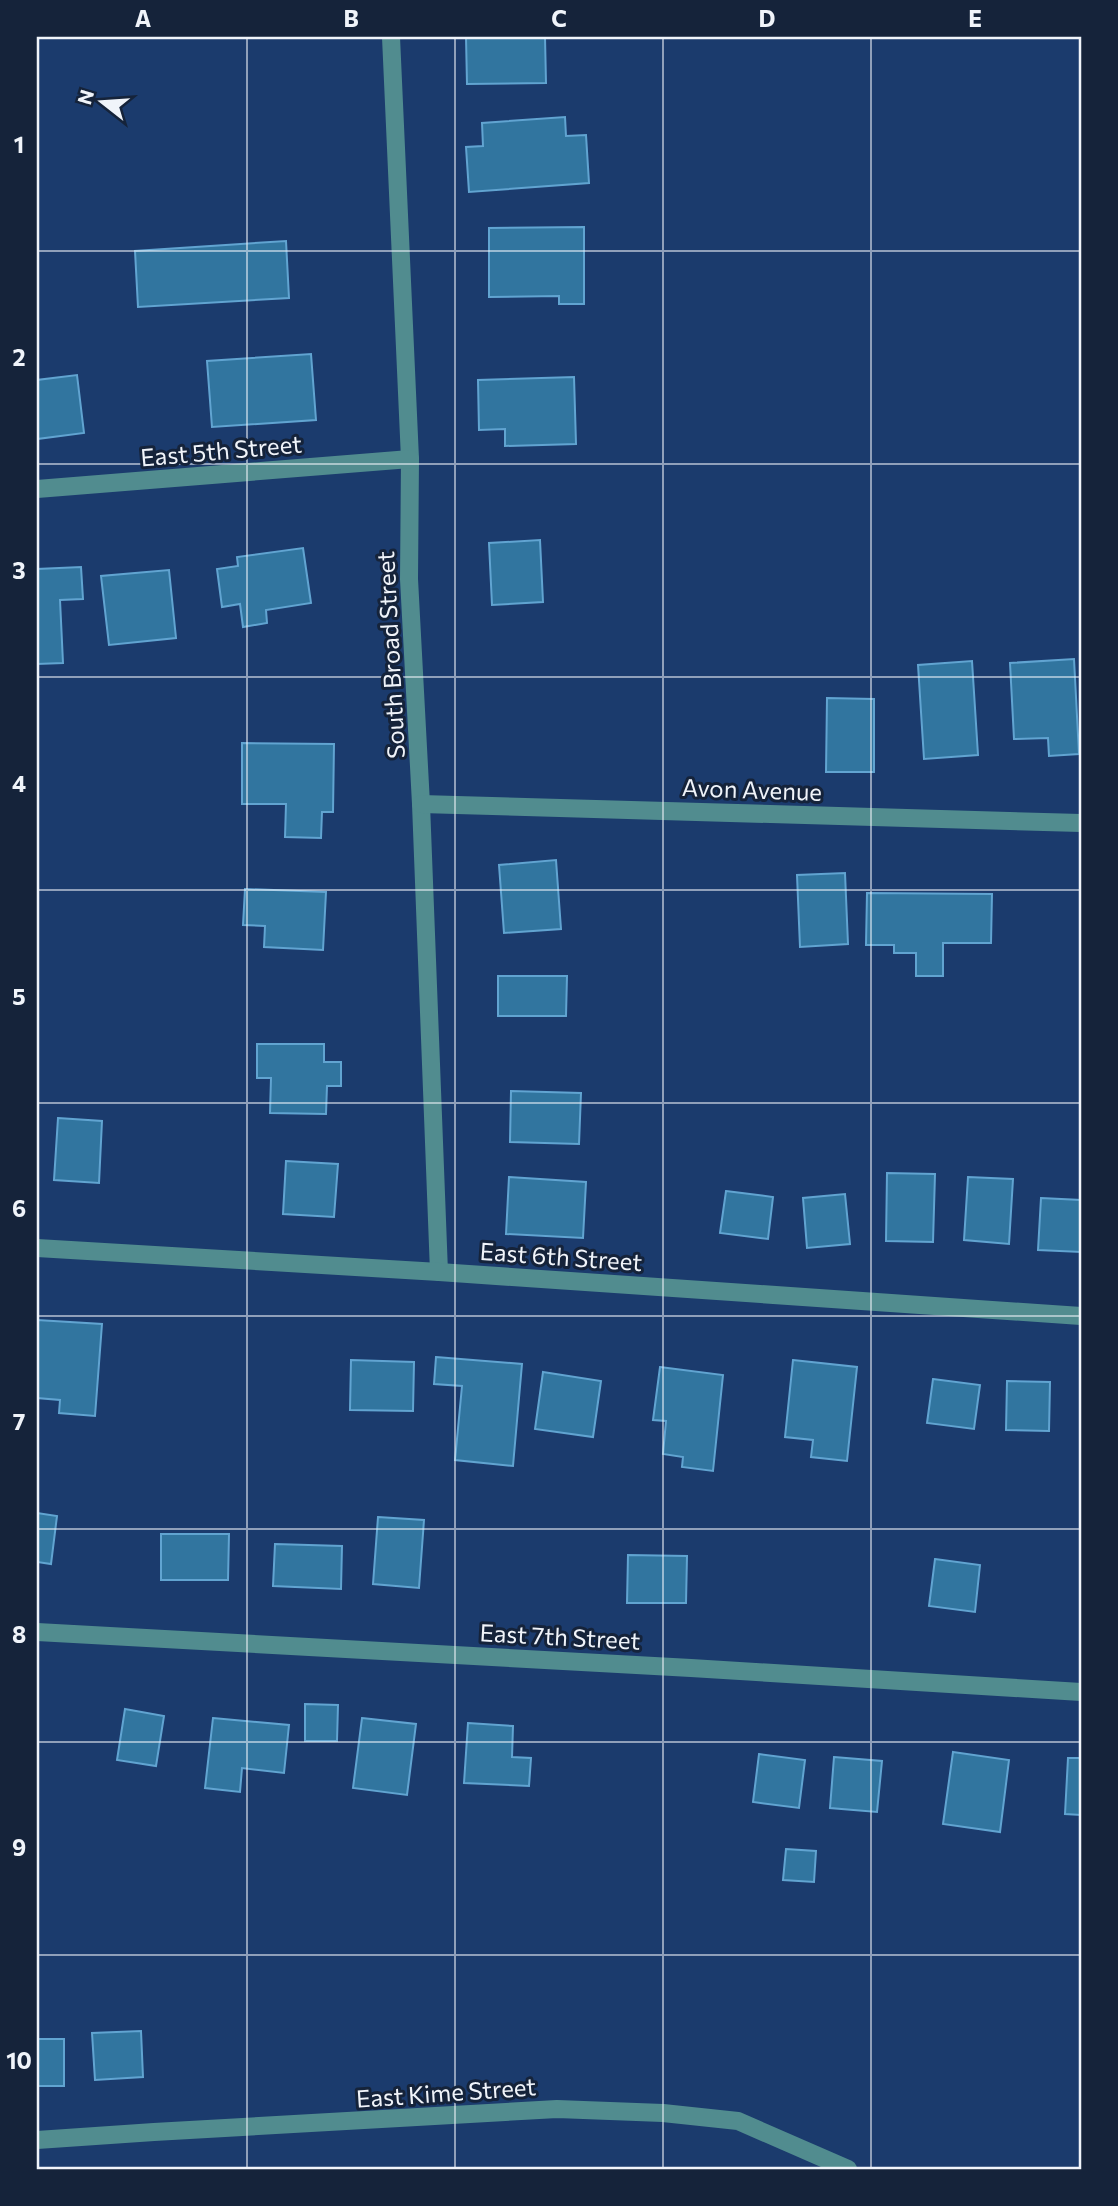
<svg xmlns="http://www.w3.org/2000/svg" width="1118" height="2206" font-family="Commissioner,sans-serif">
	<rect width="100%" height="100%" fill="#1b3b6d"/>
	<g fill="#31759f" stroke="#61a4d1" stroke-width="2">
		<path d="M 466,37 L 545,37 L 546,83 L 467,84 Z"/>
		<path d="M 565,117 L 566,136 L 586,135 L 589,183 L 469,192 L 466,147 L 483,146 L 482,123 Z"/>
		<path d="M 584,227 L 584,304 L 559,304 L 559,296 L 489,297 L 489,228 Z"/>
		<path d="M 286,241 L 289,298 L 138,307 L 135,251 Z"/>
		<path d="M 311,354 L 316,420 L 212,427 L 207,361 Z"/>
		<path d="M 77,375 L 84,433 L 37,439 L 37,380 Z"/>
		<path d="M 574,377 L 576,444 L 505,446 L 505,429 L 479,430 L 478,380 Z"/>
		<path d="M 540,540 L 543,602 L 492,605 L 489,543 Z"/>
		<path d="M 303,548 L 311,603 L 266,610 L 267,623 L 243,627 L 240,604 L 222,607 L 217,569 L 238,566 L 237,557 Z"/>
		<path d="M 81,567 L 83,599 L 60,600 L 63,663 L 37,664 L 37,569 Z"/>
		<path d="M 169,570 L 176,638 L 109,645 L 101,576 Z"/>
		<path d="M 1074,659 L 1079,754 L 1049,756 L 1048,738 L 1014,739 L 1010,663 Z"/>
		<path d="M 972,661 L 978,755 L 924,759 L 918,665 Z"/>
		<path d="M 827,698 L 874,699 L 874,772 L 826,772 Z"/>
		<path d="M 242,743 L 334,744 L 333,812 L 322,812 L 321,838 L 285,837 L 286,804 L 242,804 Z"/>
		<path d="M 556,860 L 561,929 L 504,933 L 499,865 Z"/>
		<path d="M 845,873 L 848,944 L 800,947 L 797,875 Z"/>
		<path d="M 245,889 L 326,892 L 323,950 L 264,947 L 265,926 L 243,925 Z"/>
		<path d="M 867,893 L 992,894 L 991,943 L 943,943 L 943,976 L 916,976 L 916,953 L 894,953 L 894,945 L 866,945 Z"/>
		<path d="M 498,976 L 567,976 L 566,1016 L 498,1016 Z"/>
		<path d="M 257,1044 L 324,1044 L 324,1062 L 341,1062 L 341,1086 L 327,1086 L 326,1114 L 270,1113 L 271,1078 L 257,1078 Z"/>
		<path d="M 511,1091 L 581,1093 L 579,1144 L 510,1142 Z"/>
		<path d="M 58,1118 L 102,1121 L 99,1183 L 54,1180 Z"/>
		<path d="M 286,1161 L 338,1164 L 334,1217 L 283,1214 Z"/>
		<path d="M 887,1173 L 935,1174 L 933,1242 L 886,1241 Z"/>
		<path d="M 509,1177 L 586,1182 L 583,1238 L 506,1234 Z"/>
		<path d="M 968,1177 L 1013,1179 L 1009,1244 L 964,1240 Z"/>
		<path d="M 726,1191 L 773,1197 L 768,1239 L 720,1233 Z"/>
		<path d="M 845,1194 L 850,1244 L 807,1248 L 803,1198 Z"/>
		<path d="M 1041,1198 L 1081,1200 L 1081,1252 L 1038,1250 Z"/>
		<path d="M 37,1320 L 102,1324 L 95,1416 L 59,1413 L 60,1400 L 37,1398 Z"/>
		<path d="M 436,1357 L 522,1364 L 513,1466 L 455,1460 L 462,1386 L 434,1384 Z"/>
		<path d="M 351,1360 L 414,1362 L 413,1411 L 350,1410 Z"/>
		<path d="M 793,1360 L 857,1367 L 847,1461 L 811,1457 L 813,1440 L 785,1437 Z"/>
		<path d="M 660,1367 L 723,1375 L 713,1471 L 682,1467 L 683,1457 L 663,1454 L 666,1421 L 653,1420 Z"/>
		<path d="M 543,1372 L 601,1381 L 593,1437 L 535,1429 Z"/>
		<path d="M 933,1379 L 980,1385 L 974,1429 L 927,1423 Z"/>
		<path d="M 1007,1381 L 1050,1382 L 1049,1431 L 1006,1430 Z"/>
		<path d="M 37,1513 L 57,1516 L 51,1564 L 37,1562 Z"/>
		<path d="M 378,1517 L 424,1520 L 419,1588 L 373,1584 Z"/>
		<path d="M 161,1534 L 229,1534 L 228,1580 L 161,1580 Z"/>
		<path d="M 275,1544 L 342,1546 L 341,1589 L 273,1586 Z"/>
		<path d="M 628,1555 L 687,1556 L 686,1603 L 627,1603 Z"/>
		<path d="M 935,1559 L 980,1565 L 975,1612 L 929,1606 Z"/>
		<path d="M 305,1704 L 338,1705 L 337,1741 L 305,1741 Z"/>
		<path d="M 125,1709 L 164,1716 L 156,1766 L 117,1760 Z"/>
		<path d="M 213,1718 L 289,1725 L 284,1773 L 242,1768 L 240,1792 L 205,1788 Z"/>
		<path d="M 362,1718 L 416,1724 L 407,1795 L 353,1788 Z"/>
		<path d="M 468,1723 L 513,1726 L 512,1757 L 531,1758 L 529,1786 L 464,1783 Z"/>
		<path d="M 953,1752 L 1009,1760 L 1000,1832 L 943,1824 Z"/>
		<path d="M 759,1754 L 805,1760 L 799,1808 L 753,1802 Z"/>
		<path d="M 834,1757 L 882,1761 L 877,1812 L 830,1808 Z"/>
		<path d="M 1068,1758 L 1081,1758 L 1081,1815 L 1065,1814 Z"/>
		<path d="M 786,1849 L 816,1851 L 814,1882 L 783,1880 Z"/>
		<path d="M 141,2031 L 143,2077 L 95,2080 L 92,2033 Z"/>
		<rect x="37" y="2039" width="27" height="47"/>
	</g>
	<g fill="none" stroke-linecap="round" stroke-linejoin="round">
		<g stroke="#518c8f" stroke-width="18">
			<path d="M 391,37 L 410,459 L 409,579 L 421,804 L 439,1272"/>
			<path d="M 37,489 L 410,459"/>
			<path d="M 421,804 L 1081,823"/>
			<path d="M 37,1248 L 439,1272 L 1081,1316"/>
			<path d="M 37,1632 L 691,1668 L 1081,1692"/>
			<path d="M 37,2140 L 154,2132 L 557,2109 L 663,2113 L 738,2121 L 848,2169"/>
		</g>
	</g>
	<path fill="none" stroke="#f0f4fa" stroke-width="2" stroke-opacity="0.55" d="M 247,37 L 247,2169M 455,37 L 455,2169M 663,37 L 663,2169M 871,37 L 871,2169M 37,251 L 1081,251M 37,464 L 1081,464M 37,677 L 1081,677M 37,890 L 1081,890M 37,1103 L 1081,1103M 37,1316 L 1081,1316M 37,1529 L 1081,1529M 37,1742 L 1081,1742M 37,1955 L 1081,1955"/>
	<g text-anchor="middle" dominant-baseline="central" stroke-width="6" stroke-linejoin="round" paint-order="stroke">
		<g font-size="24" fill="#f0f4fa" stroke="#15233a">
			<text transform="translate(221 450) rotate(-5)">East 5th Street</text>
			<text transform="translate(390 655) rotate(-93)">South Broad Street</text>
			<text transform="translate(752 789) rotate(2)">Avon Avenue</text>
			<text transform="translate(561 1256) rotate(4)">East 6th Street</text>
			<text transform="translate(560 1636) rotate(3)">East 7th Street</text>
			<text transform="translate(446 2092) rotate(-4)">East Kime Street</text>
		</g>
	</g>
	<rect width="1118" height="2206" fill="none" stroke="#15233a" stroke-width="77"/>
	<g transform="translate(102 102) rotate(287)" stroke="#15233a" stroke-width="5" paint-order="stroke">
	<path d="M0-5L12 26L0 18L-12 26Z" fill="#f0f4fa"/>
	<text y="-10" font-size="19" font-weight="bold" text-anchor="middle" fill="#f0f4fa">N</text>
	</g>
	<rect x="38" y="38" width="1042" height="2130" fill="none" stroke="#f0f4fa" stroke-width="2.5"/>
	<g font-size="23" text-anchor="middle" font-weight="bold" fill="#f0f4fa">
		<text x="143" y="27">A</text>
		<text x="351" y="27">B</text>
		<text x="559" y="27">C</text>
		<text x="767" y="27">D</text>
		<text x="975" y="27">E</text>
		<text x="19" y="153">1</text>
		<text x="19" y="366">2</text>
		<text x="19" y="579">3</text>
		<text x="19" y="792">4</text>
		<text x="19" y="1005">5</text>
		<text x="19" y="1217">6</text>
		<text x="19" y="1430">7</text>
		<text x="19" y="1643">8</text>
		<text x="19" y="1856">9</text>
		<text x="19" y="2069">10</text>
	</g>
</svg>
